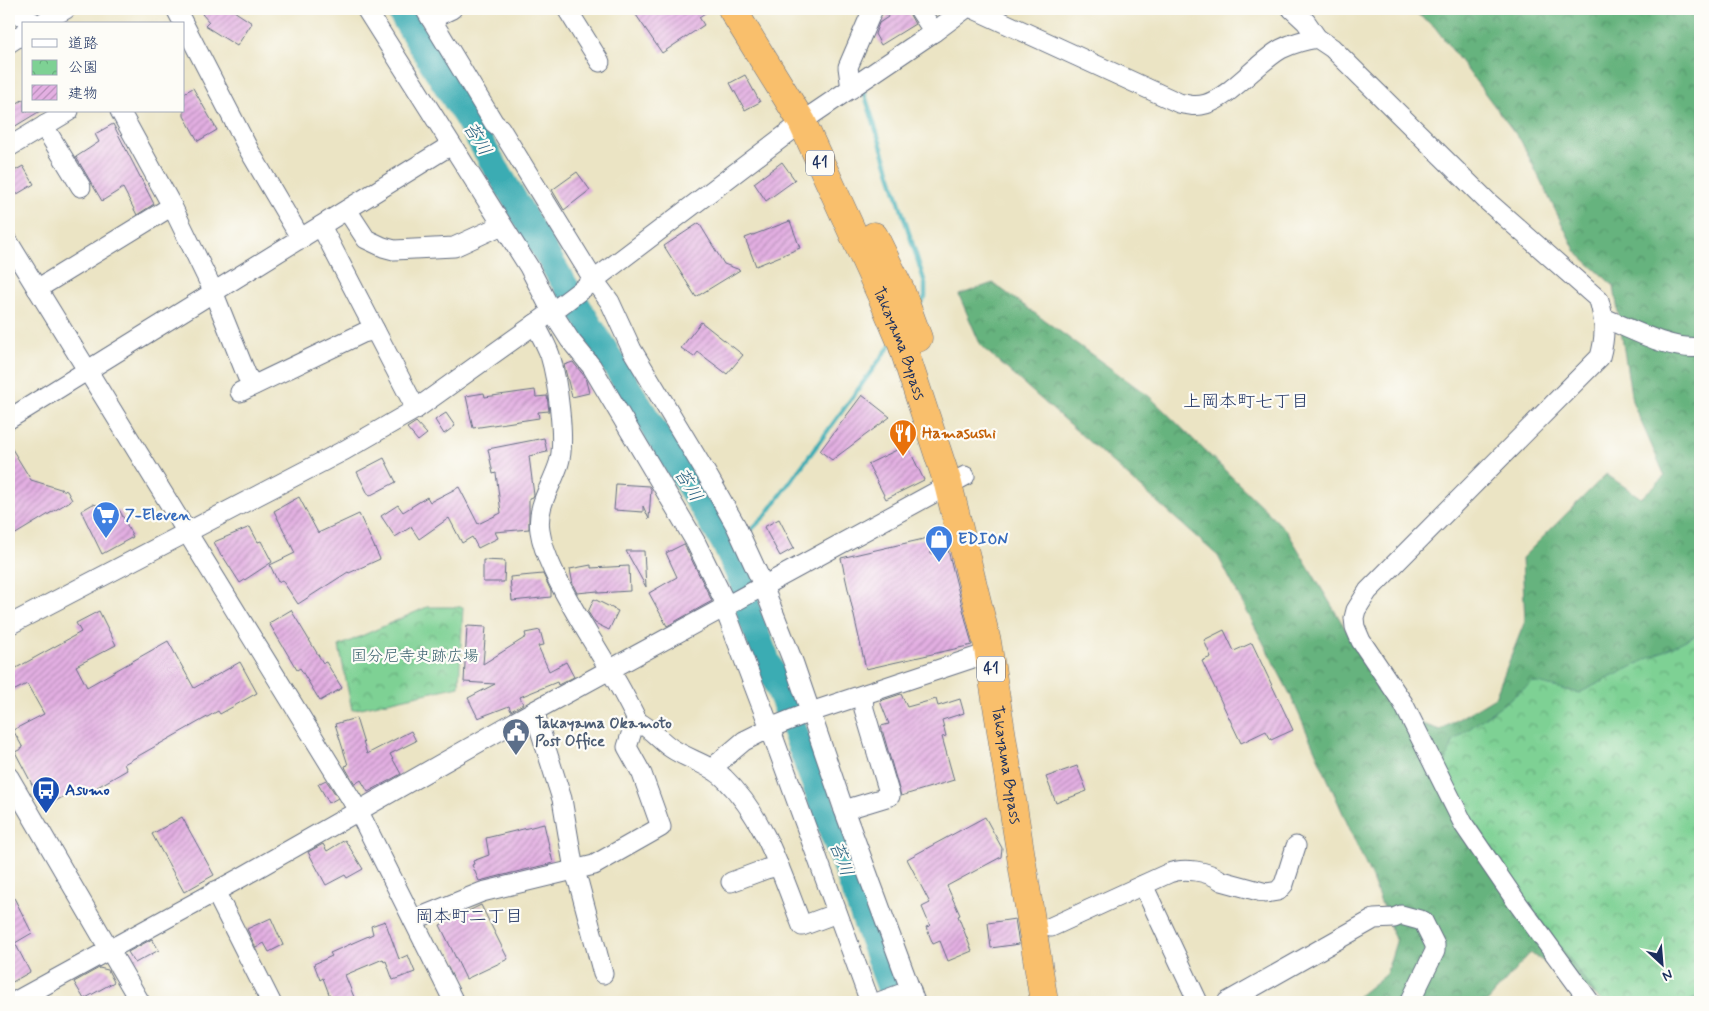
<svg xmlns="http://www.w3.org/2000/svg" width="1709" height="1011" font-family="Mynerve,'Klee One',sans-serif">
	<defs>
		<pattern id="forest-crowns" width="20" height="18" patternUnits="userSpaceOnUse" patternTransform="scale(1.25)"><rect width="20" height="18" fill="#66b37e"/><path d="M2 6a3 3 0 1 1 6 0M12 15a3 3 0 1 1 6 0" fill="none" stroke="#53926a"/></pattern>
		<pattern id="park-crowns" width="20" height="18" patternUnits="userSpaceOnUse" patternTransform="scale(1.25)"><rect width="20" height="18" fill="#7ed194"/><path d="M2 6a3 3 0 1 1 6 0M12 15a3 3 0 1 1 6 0" fill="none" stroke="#66aa7c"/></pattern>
		<pattern id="building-hatch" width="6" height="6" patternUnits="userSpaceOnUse" patternTransform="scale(1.25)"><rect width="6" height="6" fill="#e3afe2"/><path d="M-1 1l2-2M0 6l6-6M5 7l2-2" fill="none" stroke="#b78fba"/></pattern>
	</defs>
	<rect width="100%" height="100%" fill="#fdfcf7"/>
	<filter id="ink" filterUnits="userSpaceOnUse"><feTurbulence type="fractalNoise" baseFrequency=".02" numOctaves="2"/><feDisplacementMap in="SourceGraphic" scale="10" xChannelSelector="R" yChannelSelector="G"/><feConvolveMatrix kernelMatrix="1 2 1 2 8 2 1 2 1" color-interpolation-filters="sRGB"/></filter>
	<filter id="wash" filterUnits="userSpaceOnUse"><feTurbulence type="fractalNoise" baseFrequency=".0096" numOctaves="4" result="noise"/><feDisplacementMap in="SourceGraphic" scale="20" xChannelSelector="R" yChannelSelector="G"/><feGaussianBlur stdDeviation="1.12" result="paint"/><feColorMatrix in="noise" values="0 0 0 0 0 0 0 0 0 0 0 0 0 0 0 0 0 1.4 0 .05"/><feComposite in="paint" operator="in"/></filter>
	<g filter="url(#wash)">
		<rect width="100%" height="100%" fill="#ebe4c4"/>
		<path fill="url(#forest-crowns)" stroke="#40716e" d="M 1410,9 L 1700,9 L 1700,1002 L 1607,1002 L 1530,953 L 1487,1002 L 1351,1002 L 1386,974 L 1396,942 L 1372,879 L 1290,694 L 1218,556 L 981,346 L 959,295 L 993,283 L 1150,397 L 1287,531 L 1397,715 L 1440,730 L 1495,697 L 1525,621 L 1522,558 L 1606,474 L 1641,498 L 1665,476 L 1632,401 L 1614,286 L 1576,252 L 1521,141 L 1434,26 Z"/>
		<g fill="url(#park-crowns)" stroke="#4c8079">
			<path d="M 427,607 L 463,607 L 459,686 L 352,710 L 339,646 Z"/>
			<path d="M 1700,633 L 1700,994 L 1689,1002 L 1603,1002 L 1599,999 L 1524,898 L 1467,810 L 1444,765 L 1454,740 L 1533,682 L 1579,693 Z"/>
		</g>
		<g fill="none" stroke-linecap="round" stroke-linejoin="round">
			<g stroke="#3aacb3" stroke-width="4.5">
				<path d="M 862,86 L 925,283 L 925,297 L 917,308"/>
				<path d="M 744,534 L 751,530 L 766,515 L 892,343"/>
				<path d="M 724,543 L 737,537"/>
			</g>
			<path stroke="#3aacb3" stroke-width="26" d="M 398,9 L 464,114 L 559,275 L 724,543 L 742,582 L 750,617 L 785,705 L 895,1002"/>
		</g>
		<g id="blocks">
			<g fill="url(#building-hatch)">
				<path d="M 208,9 L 231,9 L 252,23 L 237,46 L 205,26 L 209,22 L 202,14 Z"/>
				<path d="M 632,9 L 711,9 L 699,17 L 704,25 L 662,53 Z"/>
				<path d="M 884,9 L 908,9 L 910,15 L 915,24 L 881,45 L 875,34 L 879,23 L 888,17 Z"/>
				<path d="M 745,75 L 760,102 L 745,110 L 730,83 Z"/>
				<path d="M 193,88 L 217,130 L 198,141 L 184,116 L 184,93 Z"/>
				<path d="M 24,99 L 24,111 L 40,111 L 9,130 L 9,108 Z"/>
				<path d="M 113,124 L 154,204 L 137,215 L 123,188 L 102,201 L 76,157 L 99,142 L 95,134 Z"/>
				<path d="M 782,162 L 795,180 L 766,201 L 754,183 Z"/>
				<path d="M 23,166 L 34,184 L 9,199 L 9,174 Z"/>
				<path d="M 577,172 L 590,190 L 564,210 L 552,190 Z"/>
				<path d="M 790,221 L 800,248 L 756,266 L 745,238 Z"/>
				<path d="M 699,223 L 724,264 L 740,270 L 696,297 L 664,246 Z"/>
				<path d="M 701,322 L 743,355 L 727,374 L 698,352 L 694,357 L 681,348 Z"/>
				<path d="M 573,362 L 585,377 L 589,393 L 572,397 L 564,365 Z"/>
				<path d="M 535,390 L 536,397 L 547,396 L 549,411 L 538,412 L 539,418 L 473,428 L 466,396 L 484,393 L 485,397 Z"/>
				<path d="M 862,395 L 890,417 L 832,460 L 820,451 Z"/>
				<path d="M 446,413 L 455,426 L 444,434 L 435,420 Z"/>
				<path d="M 416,422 L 427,434 L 418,441 L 407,428 Z"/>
				<path d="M 544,438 L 547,452 L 529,456 L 534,495 L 533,497 L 529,498 L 529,529 L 495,532 L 498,538 L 478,548 L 472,537 L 462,543 L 449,518 L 419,539 L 411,527 L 395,537 L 381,516 L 398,505 L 403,512 L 427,497 L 430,502 L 459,487 L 478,524 L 501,513 L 496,473 L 493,474 L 488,449 Z"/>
				<path d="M 9,444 L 31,480 L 67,491 L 72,500 L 9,538 Z"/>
				<path d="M 907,445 L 924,480 L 886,499 L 868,464 Z"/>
				<path d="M 384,458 L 396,482 L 369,496 L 357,472 Z"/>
				<path d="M 616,484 L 649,486 L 651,489 L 649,519 L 643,506 L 643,512 L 614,510 Z"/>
				<path d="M 299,497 L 318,533 L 359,514 L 380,559 L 349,573 L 348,572 L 298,604 L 282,580 L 278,582 L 270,565 L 295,553 L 274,511 Z"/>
				<path d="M 93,504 L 120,511 L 133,537 L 102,554 L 81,511 Z"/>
				<path d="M 779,519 L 794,548 L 780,556 L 764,527 Z"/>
				<path d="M 250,527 L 258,542 L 261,541 L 272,562 L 240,583 L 222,555 L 221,556 L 214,542 Z"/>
				<path d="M 928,538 L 931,554 L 948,550 L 972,645 L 866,669 L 841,558 Z"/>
				<path d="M 684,544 L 712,601 L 667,626 L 649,593 L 677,577 L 666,553 Z"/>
				<path d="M 626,551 L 644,551 L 646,587 Z"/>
				<path d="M 483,560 L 505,561 L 504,582 L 483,582 Z"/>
				<path d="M 591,565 L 591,568 L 629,566 L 630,591 L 598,593 L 598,591 L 577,593 L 573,585 L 570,569 Z"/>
				<path d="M 543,574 L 551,591 L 551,597 L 512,601 L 510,577 Z"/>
				<path d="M 594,599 L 618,611 L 609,630 L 595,623 L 588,612 Z"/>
				<path d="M 291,610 L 323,663 L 326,662 L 342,688 L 320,701 L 300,668 L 297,670 L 269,623 Z"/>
				<path d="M 99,611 L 116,645 L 76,666 L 87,687 L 168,641 L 194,688 L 240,662 L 257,693 L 220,714 L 218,711 L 124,764 L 127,770 L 82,796 L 78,789 L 44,807 L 15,752 L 23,748 L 13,730 L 44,714 L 27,684 L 9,693 L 9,672 L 81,632 L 76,623 Z"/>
				<path d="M 467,626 L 486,627 L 483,664 L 526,637 L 525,633 L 540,630 L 544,645 L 538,646 L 549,671 L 566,662 L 574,677 L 558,685 L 557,682 L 520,697 L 523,704 L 511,711 L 509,706 L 478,718 L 468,698 L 495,684 L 464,682 Z"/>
				<path d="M 1224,630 L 1234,651 L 1252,643 L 1293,730 L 1271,740 L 1266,731 L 1241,743 L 1202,661 L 1211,657 L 1204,640 Z"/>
				<path d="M 901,694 L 907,707 L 936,699 L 938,706 L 960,699 L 964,713 L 942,720 L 946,736 L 942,737 L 954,780 L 901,796 L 881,726 L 889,724 L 880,701 Z"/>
				<path d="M 356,718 L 367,754 L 411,731 L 416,741 L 390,754 L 401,774 L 368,792 L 361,780 L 355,784 L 346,769 L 345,766 L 348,765 L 335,724 Z"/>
				<path d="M 1077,766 L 1087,791 L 1056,803 L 1046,777 Z"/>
				<path d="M 326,780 L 338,798 L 329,803 L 318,784 Z"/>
				<path d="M 182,817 L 214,875 L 184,892 L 152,834 Z"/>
				<path d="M 985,817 L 1002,848 L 1001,857 L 947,886 L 960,915 L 958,916 L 972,951 L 948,961 L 940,941 L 933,944 L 926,927 L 930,926 L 922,907 L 930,903 L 907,859 Z"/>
				<path d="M 544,824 L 553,863 L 479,881 L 472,865 L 474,864 L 473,861 L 489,855 L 486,838 Z"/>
				<path d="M 345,840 L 363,869 L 347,878 L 345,875 L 326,885 L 308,852 L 323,844 L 327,851 Z"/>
				<path d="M 9,888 L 32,933 L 15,943 L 30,972 L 9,984 Z"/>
				<path d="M 481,905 L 508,959 L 466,979 L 440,925 Z"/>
				<path d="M 271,918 L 283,945 L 269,952 L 264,943 L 256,948 L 247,929 Z"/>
				<path d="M 1015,919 L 1019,944 L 991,948 L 988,923 Z"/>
				<path d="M 385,921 L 399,959 L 408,955 L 415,972 L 393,980 L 386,961 L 384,962 L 383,959 L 345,975 L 356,1002 L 332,1002 L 323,978 L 320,980 L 314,964 L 332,956 L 330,953 L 373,934 L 371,926 Z"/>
				<path d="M 152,939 L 159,950 L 135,963 L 128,952 Z"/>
				<path d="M 99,968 L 108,970 L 114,982 L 84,999 L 74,982 Z"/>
			</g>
		</g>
	</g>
	<g filter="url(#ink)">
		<use href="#blocks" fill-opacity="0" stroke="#646e82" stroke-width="1"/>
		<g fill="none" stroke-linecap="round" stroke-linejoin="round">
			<g stroke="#646e82" stroke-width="21">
				<g id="minor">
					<path d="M 9,9 L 37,24"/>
					<path d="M 176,9 L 250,152 L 301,239"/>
					<path d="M 366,9 L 529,267 L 552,312 L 570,340 L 592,367 L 695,541 L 723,598 L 724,607 L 770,728 L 870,1002"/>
					<path d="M 425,9 L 494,123 L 500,128 L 593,279 L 610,302 L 632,350 L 709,478 L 736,526 L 759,576 L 794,664 L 844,810 L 915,1002"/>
					<path d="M 567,9 L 600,62"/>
					<path d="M 919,9 L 934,32"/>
					<path d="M 974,9 L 1179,103 C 1188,105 1196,107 1206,104 C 1230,97 1258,62 1281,49 C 1293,43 1304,40 1317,38 L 1332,48 L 1487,201 L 1599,300 C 1605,322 1606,335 1600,357 L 1368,591 L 1356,610 L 1354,618 L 1355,627 L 1361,641 L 1403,703 L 1464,825 L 1516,901 L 1590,1002"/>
					<path d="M 1292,9 L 1306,22 L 1317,38"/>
					<path d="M 431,19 L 452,9"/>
					<path d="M 40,24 L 66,9"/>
					<path d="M 9,43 L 24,33"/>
					<path d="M 851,89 L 848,67 L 873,9"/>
					<path d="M 120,111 L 172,206 L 210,284 L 247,376 L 254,385"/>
					<path d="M 45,125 L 48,133 L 81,187"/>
					<path d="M 9,147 L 69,111"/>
					<path d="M 347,210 L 366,239 L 383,247 L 394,250 L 454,247 L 502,225"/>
					<path d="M 321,226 L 416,409"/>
					<path d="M 9,243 L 358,810 L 454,1002"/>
					<path d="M 37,289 L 172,206"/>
					<path d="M 1604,318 C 1632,329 1670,351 1700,347"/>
					<path d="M 535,324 C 540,334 546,344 550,355 C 557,378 566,441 559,463 C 552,486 536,505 540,531 C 542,545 547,557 553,570 C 569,605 590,636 609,669 C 620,686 629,704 638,722 C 651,728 659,740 671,748 C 687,759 711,765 724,778 C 765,817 782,875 802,926 L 837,913"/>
					<path d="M 240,392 L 363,333 L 375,330"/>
					<path d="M 9,419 L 451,145"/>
					<path d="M 9,625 L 345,450 L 416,409 L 552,312 L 813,114 L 934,32 L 965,9"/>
					<path d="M 534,711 L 562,799 L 574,870 L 579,884 L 603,974"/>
					<path d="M 718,763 L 744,741 L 770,728 L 805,714 L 988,653"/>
					<path d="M 9,777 L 140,1002"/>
					<path d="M 844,810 L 890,796 L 864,709 L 863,695"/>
					<path d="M 731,882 L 766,869 L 779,866"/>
					<path d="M 1143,885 L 1198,1002"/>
					<path d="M 215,891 L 271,1002"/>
					<path d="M 413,920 L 482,892 L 594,865 L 661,827 L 642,774 L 627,747 L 634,725 L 638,722"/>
					<path d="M 1051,927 L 1169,873 C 1184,867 1208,871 1222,881 L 1266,893 L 1278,891 L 1284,884 L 1296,846"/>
					<path d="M 14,1002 L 242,877 L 534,711 L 965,476"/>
					<path d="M 879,1002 L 911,990"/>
					<path d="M 1227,1002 L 1374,919 L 1394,918 L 1401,915 L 1423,921 L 1435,945 L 1435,951 L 1410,1002"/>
				</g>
			</g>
			<g stroke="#646e82" stroke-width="29">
				<g id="highway">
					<path id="s1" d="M 732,9 L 802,122 L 882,297 L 902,344 L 948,484 L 987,642 L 1044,1002"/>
					<path d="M 874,236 L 900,289 L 918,338"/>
				</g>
			</g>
			<use href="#minor" stroke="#fff" stroke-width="19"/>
			<use href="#highway" stroke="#f9bf6c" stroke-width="28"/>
		</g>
	</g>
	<defs>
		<g id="restaurant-pin" transform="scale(1.4375)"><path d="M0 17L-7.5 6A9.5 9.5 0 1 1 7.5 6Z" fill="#e8710a" stroke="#fdfcf7"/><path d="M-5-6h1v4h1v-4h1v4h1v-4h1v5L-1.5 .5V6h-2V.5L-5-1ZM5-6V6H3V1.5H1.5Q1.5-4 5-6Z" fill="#fff"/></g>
		<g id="supermarket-pin" transform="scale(1.4375)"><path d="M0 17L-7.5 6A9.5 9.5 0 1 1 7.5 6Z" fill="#3f7fe0" stroke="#fdfcf7"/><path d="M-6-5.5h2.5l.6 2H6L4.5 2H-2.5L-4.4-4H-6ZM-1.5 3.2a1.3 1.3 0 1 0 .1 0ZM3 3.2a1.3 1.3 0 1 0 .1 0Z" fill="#fff"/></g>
		<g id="shop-pin" transform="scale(1.4375)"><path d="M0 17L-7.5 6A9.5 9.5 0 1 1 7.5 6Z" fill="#3f7fe0" stroke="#fdfcf7"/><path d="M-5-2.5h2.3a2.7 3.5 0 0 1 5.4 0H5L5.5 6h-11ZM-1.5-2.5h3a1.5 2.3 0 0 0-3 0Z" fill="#fff"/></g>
		<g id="civic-pin" transform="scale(1.4375)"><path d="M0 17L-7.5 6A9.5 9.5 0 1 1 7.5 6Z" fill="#5c6f8a" stroke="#fdfcf7"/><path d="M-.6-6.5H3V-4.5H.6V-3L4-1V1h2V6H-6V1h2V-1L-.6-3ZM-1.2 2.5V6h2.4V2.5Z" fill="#fff"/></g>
		<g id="bus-pin" transform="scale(1.4375)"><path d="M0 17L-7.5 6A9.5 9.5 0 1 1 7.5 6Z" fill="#1a4fb4" stroke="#fdfcf7"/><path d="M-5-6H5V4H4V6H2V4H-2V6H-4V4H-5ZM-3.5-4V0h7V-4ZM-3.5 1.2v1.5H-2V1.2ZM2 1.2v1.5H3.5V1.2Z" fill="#fff"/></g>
	</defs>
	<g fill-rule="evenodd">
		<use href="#restaurant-pin" x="903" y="433"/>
		<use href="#supermarket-pin" x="106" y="515"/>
		<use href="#shop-pin" x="939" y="539"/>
		<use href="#civic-pin" x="516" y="732"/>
		<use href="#bus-pin" x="46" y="790"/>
	</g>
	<g text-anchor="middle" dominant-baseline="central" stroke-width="4.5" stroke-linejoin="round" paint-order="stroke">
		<g fill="#fdfcf7" stroke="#5f6c8c" stroke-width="1">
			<rect x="806" y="150.5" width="28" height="25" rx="4"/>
			<rect x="977" y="656.5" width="28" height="25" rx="4"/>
		</g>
		<g font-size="15" font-weight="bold" fill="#1b2f5e">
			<text x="820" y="163">41</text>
			<text x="991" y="669">41</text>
		</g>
		<g font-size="16" fill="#1b2f5e" stroke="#fdfcf7">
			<text stroke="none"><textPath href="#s1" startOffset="375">Takayama Bypass</textPath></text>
			<text stroke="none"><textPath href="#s1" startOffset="811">Takayama Bypass</textPath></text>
		</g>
		<g font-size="16" font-weight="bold" fill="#c56008" stroke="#fdfcf7" text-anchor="start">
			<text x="922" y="433">Hamasushi</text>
		</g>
		<g font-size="16" font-weight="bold" fill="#366cbe" stroke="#fdfcf7" text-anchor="start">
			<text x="125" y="515">7-Eleven</text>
			<text x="958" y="539">EDION</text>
		</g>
		<g font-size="16" fill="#39606e" stroke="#fdfcf7">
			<text x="415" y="656">国分尼寺史跡広場</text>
		</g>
		<g font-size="16" font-weight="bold" fill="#4e5e75" stroke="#fdfcf7" text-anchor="start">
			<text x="535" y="723">Takayama Okamoto<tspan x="535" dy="18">Post Office</tspan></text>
		</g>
		<g font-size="16" font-weight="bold" fill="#164399" stroke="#fdfcf7" text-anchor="start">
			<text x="65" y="790">Asumo</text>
		</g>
		<g font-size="18" font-style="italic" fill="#276180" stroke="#fdfcf7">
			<text transform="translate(477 139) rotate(59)">苔川</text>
			<text transform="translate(688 485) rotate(59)">苔川</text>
			<text transform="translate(841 859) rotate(69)">苔川</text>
		</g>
		<g font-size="18" fill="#1b2f5e" stroke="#fdfcf7">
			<text x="1246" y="402">上岡本町七丁目</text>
			<text x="469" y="917">岡本町二丁目</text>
		</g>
	</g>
	<rect width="1709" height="1011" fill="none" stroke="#fdfcf7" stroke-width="30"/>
	<rect x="22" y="22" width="162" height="90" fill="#fdfcf7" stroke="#a3aaba"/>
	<rect x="32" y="39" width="25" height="8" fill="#ffffff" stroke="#a3aaba"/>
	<text x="68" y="48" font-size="15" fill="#1b2f5e">道路</text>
	<rect x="32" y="60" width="25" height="15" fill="url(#park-crowns)" stroke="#a3aaba"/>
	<text x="68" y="72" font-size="15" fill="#1b2f5e">公園</text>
	<rect x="32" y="85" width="25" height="15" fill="url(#building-hatch)" stroke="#a3aaba"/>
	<text x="68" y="98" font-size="15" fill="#1b2f5e">建物</text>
	<g transform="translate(1662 964) rotate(154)" stroke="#fdfcf7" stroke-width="4" paint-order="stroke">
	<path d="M0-4L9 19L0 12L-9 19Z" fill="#1b2f5e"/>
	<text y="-8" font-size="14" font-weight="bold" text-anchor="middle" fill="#1b2f5e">N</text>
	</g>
</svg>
